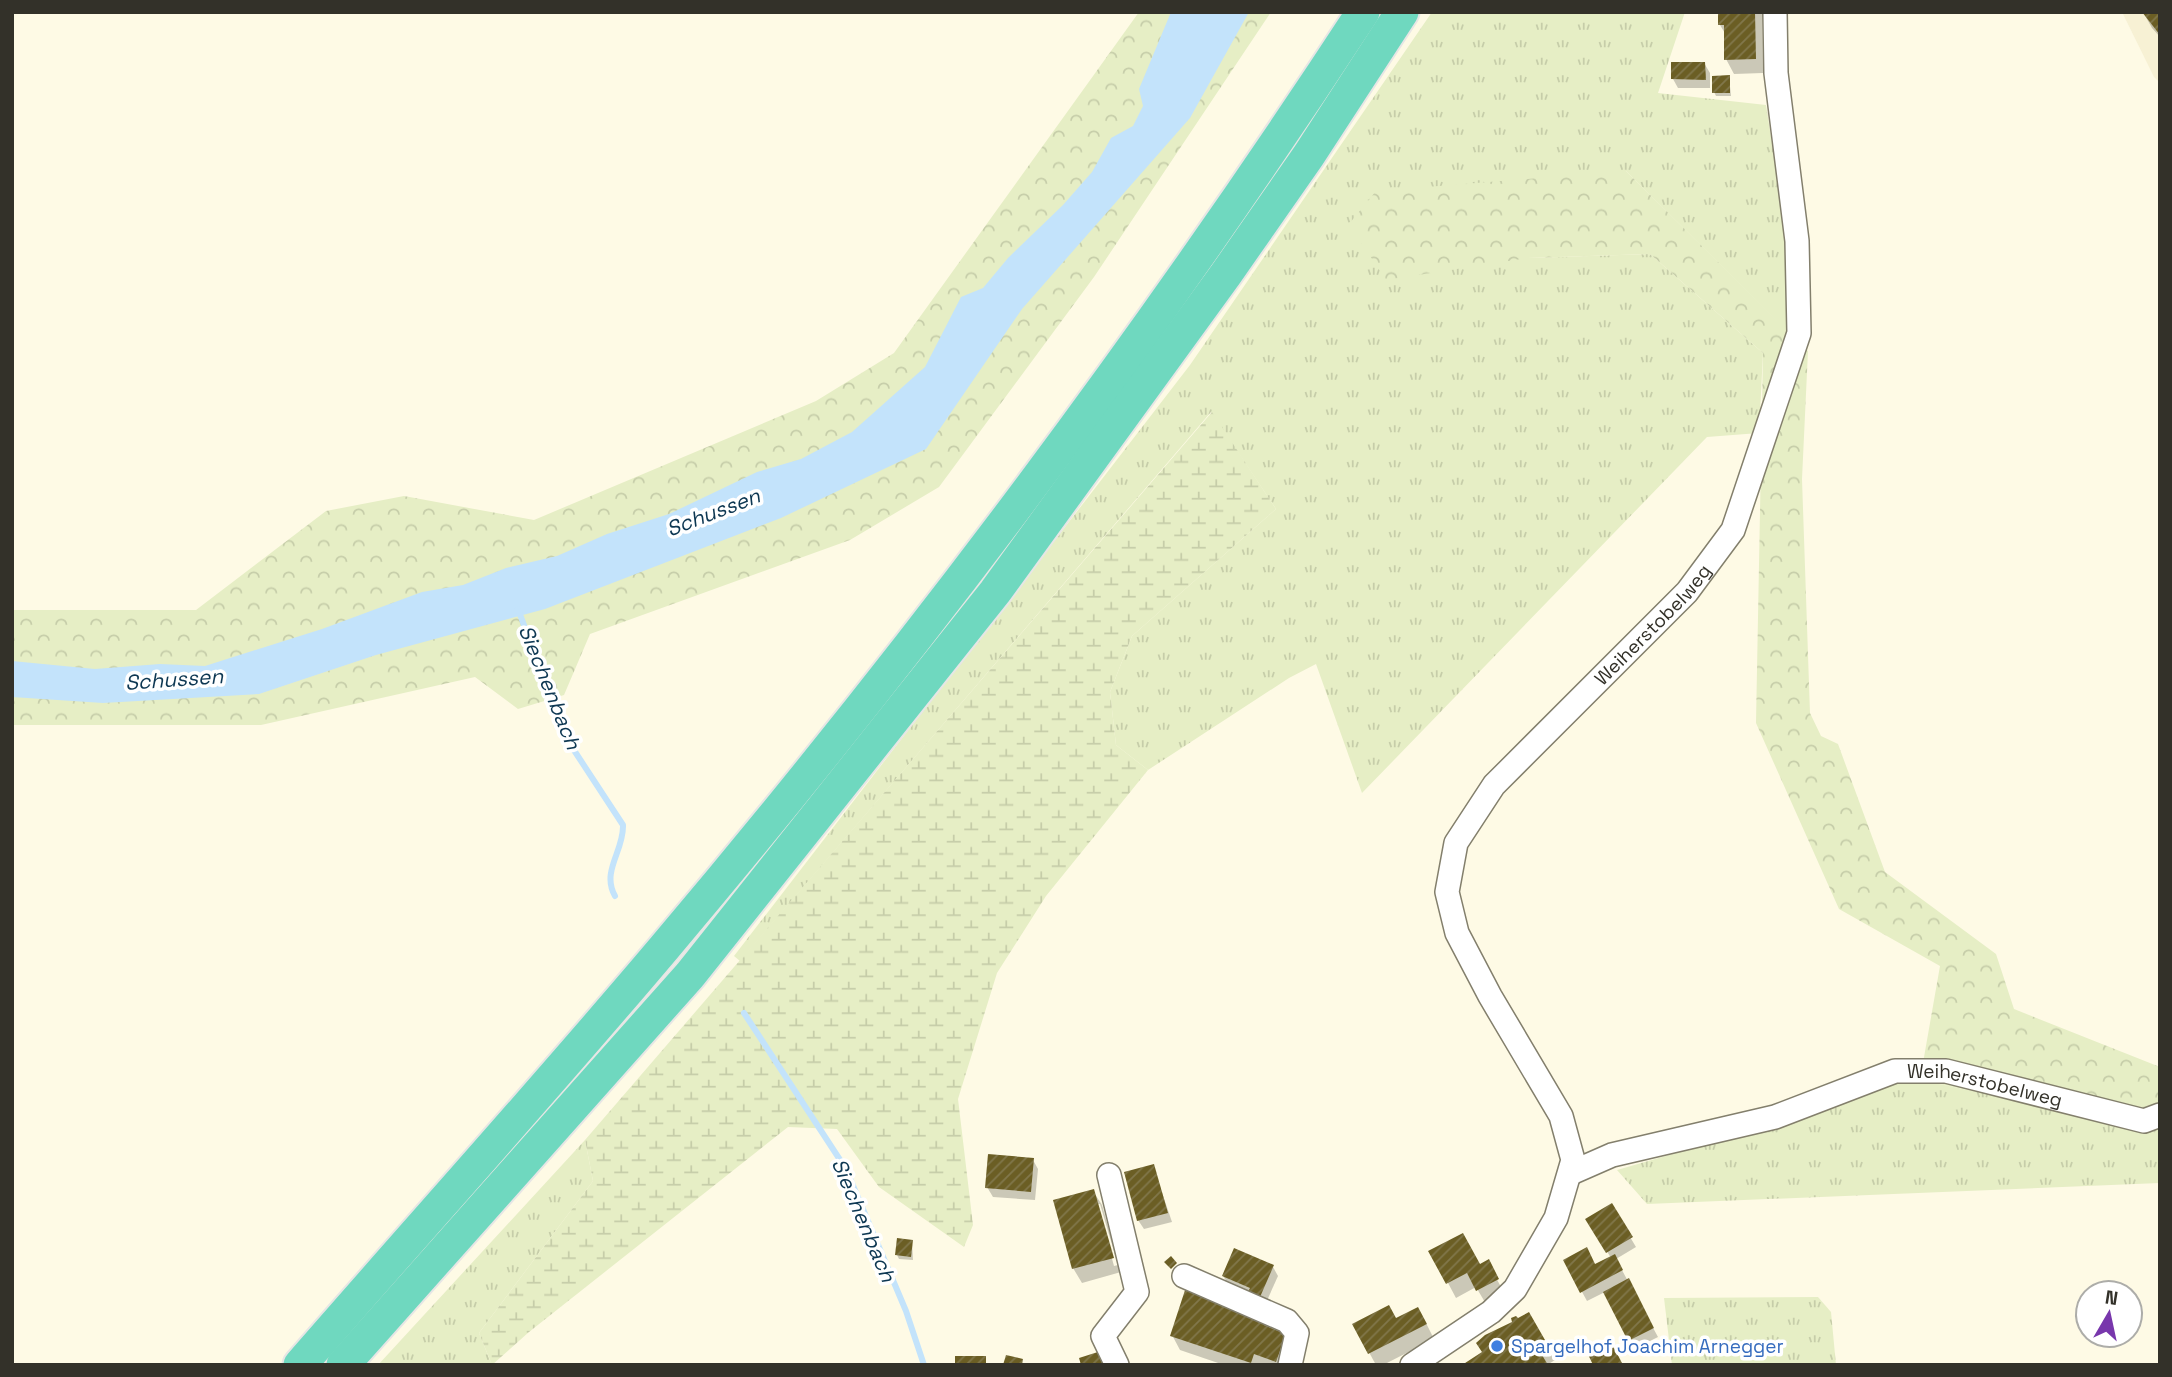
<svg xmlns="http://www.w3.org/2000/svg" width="2172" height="1377" font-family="'Space Grotesk',sans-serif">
	<defs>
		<pattern id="grass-tufts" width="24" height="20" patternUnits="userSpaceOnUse" patternTransform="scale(1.75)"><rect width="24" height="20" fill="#e6eec5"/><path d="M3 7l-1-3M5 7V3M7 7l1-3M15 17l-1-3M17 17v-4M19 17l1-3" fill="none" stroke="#c6cda9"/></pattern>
		<pattern id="forest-crowns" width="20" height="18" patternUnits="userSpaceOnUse" patternTransform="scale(1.75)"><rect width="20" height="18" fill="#e6eec5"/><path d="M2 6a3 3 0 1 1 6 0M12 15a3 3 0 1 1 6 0" fill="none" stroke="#c6cda9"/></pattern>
		<pattern id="wetland-marsh" width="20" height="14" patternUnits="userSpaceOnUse" patternTransform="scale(1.75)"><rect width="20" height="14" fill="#e6eec5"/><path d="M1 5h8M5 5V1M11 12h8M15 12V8" fill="none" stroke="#c6cda9"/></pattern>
		<pattern id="building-hatch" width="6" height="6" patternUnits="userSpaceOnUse" patternTransform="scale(1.75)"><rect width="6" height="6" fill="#6b5e24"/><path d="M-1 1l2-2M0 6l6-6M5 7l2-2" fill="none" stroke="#81774b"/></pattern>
	</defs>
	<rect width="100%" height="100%" fill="#fefae5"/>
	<path fill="#f7f1d4" d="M 2122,12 L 2160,12 L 2160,83 L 2154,77 Z"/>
	<g fill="url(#grass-tufts)">
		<path d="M 1432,12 L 1685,12 L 1658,93 L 1766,105 L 1788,246 L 1787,331 L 1626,171 L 1528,258 L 1650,254 L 1763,353 L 1759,433 L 1707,437 L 1362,793 L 1316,664 L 1289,678 L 1148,770 L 1116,745 L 1110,692 L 1132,636 L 1276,509 L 1211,412 L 740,961 L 734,956 L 1190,365 Z"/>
		<path d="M 1920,1080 L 2160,1130 L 2160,1183 L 1647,1204 L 1617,1170 L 1780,1123 L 1889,1082 Z"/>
		<path d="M 585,1140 L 593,1181 L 479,1333 L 492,1365 L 378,1365 Z"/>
		<path d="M 1818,1297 L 1831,1312 L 1836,1365 L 1672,1365 L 1664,1298 Z"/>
	</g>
	<g fill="url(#forest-crowns)">
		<path d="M 1139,12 L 1271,12 L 1094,277 L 939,487 L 850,540 L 590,634 L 564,695 L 518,709 L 475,677 L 261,725 L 12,725 L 12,610 L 196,610 L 326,511 L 404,496 L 534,520 L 816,401 L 894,353 Z"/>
		<path d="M 1626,171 L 1808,351 L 1802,479 L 1810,713 L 1821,736 L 1838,744 L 1885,872 L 1996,954 L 2014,1009 L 2160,1067 L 2160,1130 L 1920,1080 L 1940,966 L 1839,909 L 1756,723 L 1763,353 L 1650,254 L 1528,258 L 1386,280 L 1349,224 L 1376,191 Z"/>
	</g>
	<path fill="url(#wetland-marsh)" d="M 1212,412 L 1276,509 L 1132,636 L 1110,692 L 1116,745 L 1148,770 L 1046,896 L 997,973 L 958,1099 L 973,1225 L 964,1247 L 879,1187 L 837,1129 L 788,1127 L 529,1332 L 492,1365 L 479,1333 L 593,1181 L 585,1140 Z"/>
	<path fill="#c3e3fb" d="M 1171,12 L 1249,12 L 1190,118 L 1022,309 L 926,449 L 781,518 L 545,609 L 376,655 L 259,694 L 103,703 L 12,697 L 12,661 L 95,669 L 160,664 L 205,666 L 322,629 L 422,592 L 463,585 L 506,568 L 557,556 L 607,534 L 669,514 L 757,472 L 801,459 L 852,432 L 925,367 L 961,297 L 983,288 L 1008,258 L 1063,205 L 1092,172 L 1111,138 L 1133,126 L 1143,106 L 1139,89 Z"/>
	<g fill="#0003" fill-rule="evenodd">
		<path d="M 1719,12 L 1762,12 L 1763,73 L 1734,74 L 1726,59 L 1726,35 L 1720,25 Z"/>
		<path d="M 2143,12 L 2160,12 L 2160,37 L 2152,28 Z"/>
		<path d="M 1704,63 L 1710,73 L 1710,88 L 1678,88 L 1673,79 Z"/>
		<path d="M 1729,77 L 1731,96 L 1716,96 L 1714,92 Z"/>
		<path d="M 1033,1160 L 1038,1169 L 1035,1200 L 993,1197 L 987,1187 Z"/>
		<path d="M 1153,1166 L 1172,1222 L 1144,1229 L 1138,1220 Z"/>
		<path d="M 1093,1191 L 1102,1205 L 1121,1272 L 1082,1283 L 1073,1268 ZM 1097,1204 L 1100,1204 L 1118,1265 L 1114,1266 Z"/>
		<path d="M 1611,1205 L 1636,1247 L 1616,1259 L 1658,1337 L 1634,1349 L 1605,1292 L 1587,1301 L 1565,1261 L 1595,1266 L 1611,1258 L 1588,1220 Z"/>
		<path d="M 912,1242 L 913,1260 L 899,1259 L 897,1255 Z"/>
		<path d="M 1431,1251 L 1480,1266 L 1494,1274 L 1501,1287 L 1486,1304 L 1476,1287 L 1456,1298 Z"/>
		<path d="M 1273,1267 L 1278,1276 L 1265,1305 L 1229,1285 L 1223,1276 Z"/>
		<path d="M 1204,1291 L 1210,1302 L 1264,1320 L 1270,1329 L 1285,1335 L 1283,1365 L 1224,1365 L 1180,1350 L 1172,1335 Z"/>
		<path d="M 1528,1314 L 1555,1360 L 1547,1365 L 1484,1353 Z"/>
		<path d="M 1426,1323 L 1434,1339 L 1383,1365 L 1376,1365 L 1354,1325 Z"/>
	</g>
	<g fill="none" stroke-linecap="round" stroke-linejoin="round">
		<g stroke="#c3e3fb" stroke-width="6">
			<path d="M 518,609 L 566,738 L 623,825 C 624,851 601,871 615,896"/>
			<path d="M 744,1013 L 846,1169 L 906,1311 L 924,1365"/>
		</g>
	</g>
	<g fill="url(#building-hatch)">
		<path d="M 1718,12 L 1755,12 L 1756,59 L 1724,60 L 1724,25 L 1718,25 Z"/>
		<path d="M 2142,12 L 2160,12 L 2160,35 Z"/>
		<path d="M 1671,62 L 1705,62 L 1706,80 L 1671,79 Z"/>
		<path d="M 1730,75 L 1730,93 L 1712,93 L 1712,76 Z"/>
		<path d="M 988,1154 L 1034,1158 L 1031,1192 L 985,1188 Z"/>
		<path d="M 1154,1164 L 1168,1213 L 1137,1221 L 1124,1172 Z"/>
		<path d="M 1094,1189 L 1114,1258 L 1072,1269 L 1053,1200 Z"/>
		<path d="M 1612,1203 L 1633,1237 L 1606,1253 L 1585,1219 Z"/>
		<path d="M 1463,1233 L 1480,1264 L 1489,1259 L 1499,1279 L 1476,1291 L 1467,1273 L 1446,1284 L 1428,1251 Z"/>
		<path d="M 897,1238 L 913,1240 L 911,1257 L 895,1255 Z"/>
		<path d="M 1587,1247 L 1595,1264 L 1615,1254 L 1623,1270 L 1580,1293 L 1563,1260 Z"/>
		<path d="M 1234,1248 L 1274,1265 L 1260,1297 L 1248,1292 L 1250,1288 L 1222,1276 Z"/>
		<path d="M 1171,1256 L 1177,1263 L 1171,1269 L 1164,1262 Z"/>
		<path d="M 1629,1278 L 1654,1328 L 1628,1341 L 1603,1292 Z"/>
		<path d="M 1187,1284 L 1205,1290 L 1202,1297 L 1266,1319 L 1264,1325 L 1286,1334 L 1276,1362 L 1254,1354 L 1251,1363 L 1170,1336 Z"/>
		<path d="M 1389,1305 L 1396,1318 L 1418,1307 L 1427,1324 L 1368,1354 L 1352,1324 Z"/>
		<path d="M 1529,1312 L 1545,1340 L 1536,1345 L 1548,1365 L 1462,1365 L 1482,1352 L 1476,1343 L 1485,1335 L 1512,1322 L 1511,1318 L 1516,1316 L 1518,1318 Z"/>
		<path d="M 1609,1338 L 1623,1365 L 1593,1365 L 1586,1350 Z"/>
		<path d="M 1101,1351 L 1105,1365 L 1081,1365 L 1079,1358 Z"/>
		<path d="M 1006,1355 L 1023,1359 L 1022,1365 L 1003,1365 Z"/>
		<rect x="955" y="1356" width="31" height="9"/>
	</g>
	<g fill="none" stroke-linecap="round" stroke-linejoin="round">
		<g stroke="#837f6c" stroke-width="26">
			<g id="minor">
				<path id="s1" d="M 1571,1173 L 1612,1155 L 1775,1117 L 1895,1071 L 1946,1071 L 2144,1121 L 2160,1115"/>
				<path d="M 1109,1175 L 1137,1292 L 1103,1336 L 1117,1365"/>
				<path d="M 1184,1276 L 1287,1321 L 1297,1333 L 1290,1365"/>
				<path id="s2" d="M 1412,1365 L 1491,1312 L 1515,1289 L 1556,1218 L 1573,1160 L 1561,1116 L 1490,996 L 1457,933 L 1447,892 L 1456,843 L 1494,785 L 1687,592 L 1733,530 L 1799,333 L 1797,241 L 1776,73 L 1775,12"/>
			</g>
		</g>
		<g stroke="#e7e6e5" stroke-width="37">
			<g id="highway">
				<path d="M 300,1365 C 421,1226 545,1089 664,948 C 916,650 1150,338 1363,12"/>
				<path d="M 343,1365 L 690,975 L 995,592 L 1226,274 L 1309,155 L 1402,12"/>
			</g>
		</g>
		<use href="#minor" stroke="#fff" stroke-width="23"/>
		<use href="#highway" stroke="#6fd8bf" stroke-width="33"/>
	</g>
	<circle fill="#3f7fe0" stroke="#fff" stroke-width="2.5" cx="1497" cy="1346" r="7"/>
	<g text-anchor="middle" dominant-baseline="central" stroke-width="7" stroke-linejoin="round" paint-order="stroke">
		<g font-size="19" fill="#333129" stroke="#fff">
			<text stroke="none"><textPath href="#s2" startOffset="914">Weiherstobelweg</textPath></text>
			<text stroke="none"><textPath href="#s1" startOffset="432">Weiherstobelweg</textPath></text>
		</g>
		<g font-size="19" fill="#366cbe" stroke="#fff" text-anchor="start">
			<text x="1511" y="1346">Spargelhof Joachim Arnegger</text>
		</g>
		<g font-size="21" font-style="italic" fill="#0d3752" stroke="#fff">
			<text transform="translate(713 512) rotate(-21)">Schussen</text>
			<text transform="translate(174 679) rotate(-4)">Schussen</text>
			<text transform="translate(550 687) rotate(68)">Siechenbach</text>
			<text transform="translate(864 1220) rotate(67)">Siechenbach</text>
		</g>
	</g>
	<rect width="2172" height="1377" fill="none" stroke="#333129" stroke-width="28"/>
	<g transform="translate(2109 1314) rotate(9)"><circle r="33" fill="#ffffff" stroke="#adada9" stroke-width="2"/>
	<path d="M0-5L12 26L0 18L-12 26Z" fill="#7837ac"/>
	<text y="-10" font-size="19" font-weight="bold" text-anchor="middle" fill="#333129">N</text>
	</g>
</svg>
